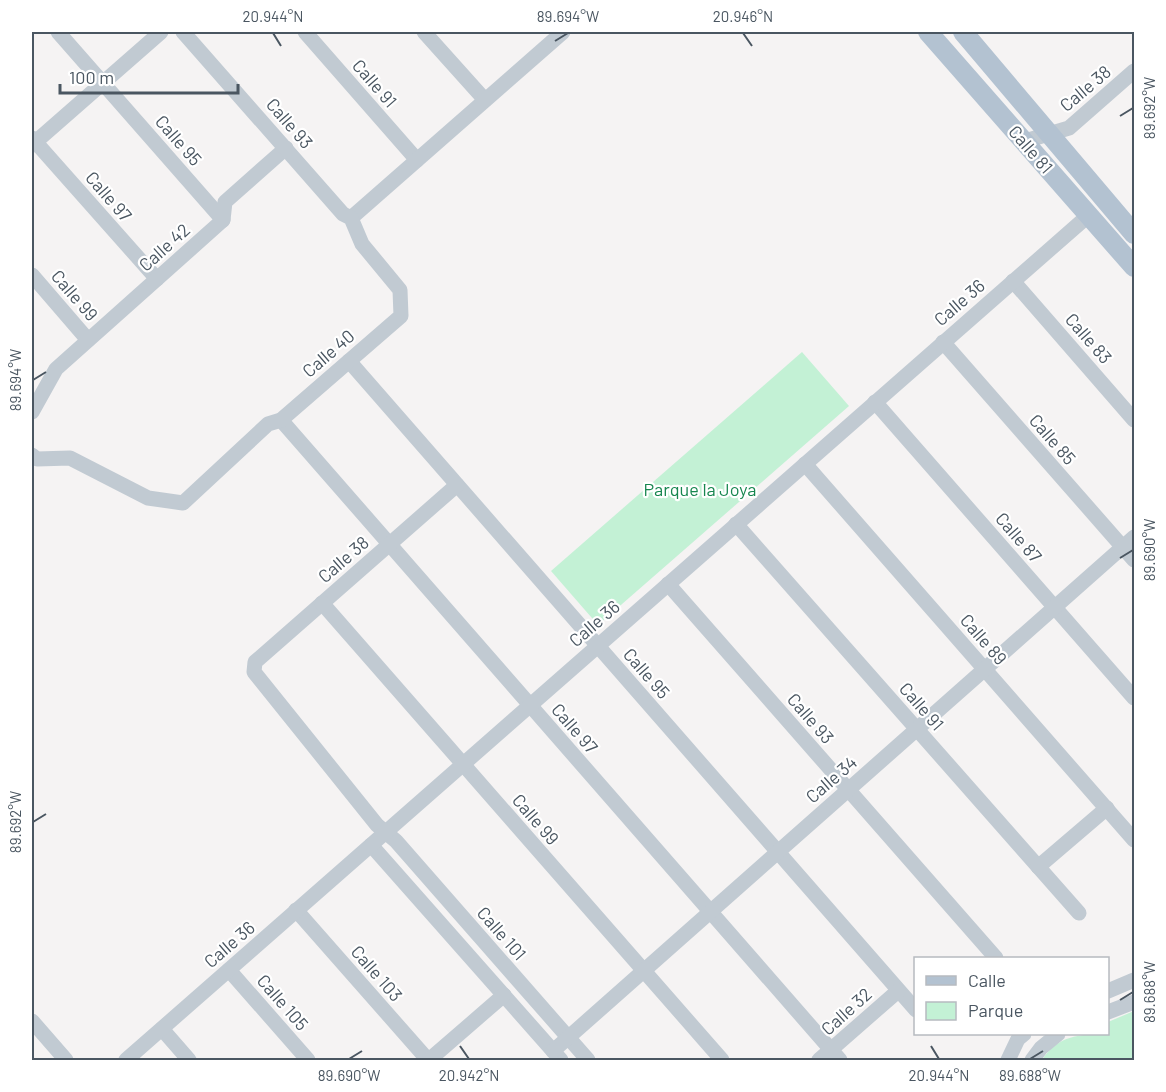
<svg xmlns="http://www.w3.org/2000/svg" width="1166" height="1092" font-family="Barlow,sans-serif">
	<rect width="100%" height="100%" fill="#f5f3f3"/>
	<g fill="#c3f1d5">
		<path d="M 802,352 L 849,406 L 598,625 L 551,571 Z"/>
		<path d="M 1134,1011 L 1134,1060 L 1042,1060 C 1058,1035 1080,1034 1108,1034 L 1108,1022 Z"/>
	</g>
	<g fill="none" stroke-linecap="round" stroke-linejoin="round">
		<g stroke="#c1cad2" stroke-width="15">
			<path d="M 58,32 L 223,220"/>
			<path d="M 305,32 L 417,160"/>
			<path d="M 424,32 L 485,100"/>
			<path d="M 32,138 L 157,279"/>
			<path d="M 1025,141 L 1069,128 L 1134,71"/>
			<path d="M 32,145 L 161,32"/>
			<path d="M 351,218 L 563,32"/>
			<path d="M 32,275 L 88,340"/>
			<path d="M 1013,281 L 1134,420"/>
			<path d="M 943,342 L 1134,560"/>
			<path d="M 349,361 L 916,1010"/>
			<path d="M 875,402 L 1134,698"/>
			<path d="M 32,412 L 56,369 L 223,220 L 225,202 L 286,148"/>
			<path d="M 281,420 L 840,1060"/>
			<path d="M 32,455 L 37,459 L 70,458 L 148,498 L 183,503 L 268,424 L 281,420 L 401,316 L 400,290 L 362,244 L 351,218 L 343,214 L 183,32"/>
			<path d="M 805,464 L 1134,840"/>
			<path d="M 457,485 L 255,662 L 254,672 L 377,825 L 396,841 L 588,1060"/>
			<path d="M 736,524 L 1079,913"/>
			<path d="M 668,584 L 996,958"/>
			<path d="M 322,603 L 722,1060"/>
			<path d="M 371,845 L 561,1060"/>
			<path d="M 1038,867 L 1107,808"/>
			<path d="M 296,910 L 428,1060"/>
			<path d="M 229,970 L 308,1060"/>
			<path d="M 1108,991 L 1134,980"/>
			<path d="M 1108,1012 L 1134,1002"/>
			<path d="M 32,1021 L 66,1060"/>
			<path d="M 162,1029 L 189,1060"/>
			<path d="M 553,1051 L 1134,537"/>
			<path d="M 126,1060 L 1089,215"/>
			<path d="M 429,1060 L 504,995"/>
			<path d="M 819,1060 L 898,991"/>
			<path d="M 1008,1060 L 1018,1039 L 1024,1034"/>
			<path d="M 1032,1060 L 1041,1048 L 1058,1034"/>
		</g>
		<g stroke="#b3c2d1" stroke-width="20">
			<path d="M 928,32 L 1134,267"/>
			<path d="M 963,32 L 1134,234"/>
		</g>
	</g>
	<path fill="none" stroke="#4a5661" stroke-width="2" d="M 273,33 L 281,46M 743,33 L 752,46M 555,41 L 568,33M 1120,116 L 1133,108M 33,380 L 46,372M 1120,558 L 1133,550M 33,822 L 46,814M 1120,1000 L 1133,992M 460,1046 L 469,1059M 931,1046 L 939,1059M 349,1059 L 362,1051M 1030,1059 L 1043,1051"/>
	<g text-anchor="middle" dominant-baseline="central" stroke-width="4.5" stroke-linejoin="round" paint-order="stroke">
		<g font-size="18" fill="#4a5661" stroke="#fff">
			<text transform="translate(375 83) rotate(49)">Calle 91</text>
			<text transform="translate(1085 88) rotate(-40)">Calle 38</text>
			<text transform="translate(290 123) rotate(49)">Calle 93</text>
			<text transform="translate(179 140) rotate(49)">Calle 95</text>
			<text transform="translate(1031 149) rotate(49)">Calle 81</text>
			<text transform="translate(109 196) rotate(49)">Calle 97</text>
			<text transform="translate(164 247) rotate(-42)">Calle 42</text>
			<text transform="translate(75 295) rotate(49)">Calle 99</text>
			<text transform="translate(959 302) rotate(-41)">Calle 36</text>
			<text transform="translate(1089 338) rotate(49)">Calle 83</text>
			<text transform="translate(328 353) rotate(-41)">Calle 40</text>
			<text transform="translate(1053 439) rotate(49)">Calle 85</text>
			<text transform="translate(1019 537) rotate(49)">Calle 87</text>
			<text transform="translate(343 559) rotate(-41)">Calle 38</text>
			<text transform="translate(594 623) rotate(-41)">Calle 36</text>
			<text transform="translate(984 639) rotate(49)">Calle 89</text>
			<text transform="translate(647 673) rotate(49)">Calle 95</text>
			<text transform="translate(922 706) rotate(49)">Calle 91</text>
			<text transform="translate(811 718) rotate(49)">Calle 93</text>
			<text transform="translate(575 728) rotate(49)">Calle 97</text>
			<text transform="translate(831 779) rotate(-41)">Calle 34</text>
			<text transform="translate(536 819) rotate(49)">Calle 99</text>
			<text transform="translate(502 933) rotate(49)">Calle 101</text>
			<text transform="translate(229 944) rotate(-41)">Calle 36</text>
			<text transform="translate(377 973) rotate(49)">Calle 103</text>
			<text transform="translate(283 1002) rotate(49)">Calle 105</text>
			<text transform="translate(846 1011) rotate(-42)">Calle 32</text>
		</g>
		<g font-size="18" fill="#17864f" stroke="#fff">
			<text x="700" y="489">Parque la Joya</text>
		</g>
	</g>
	<rect width="1166" height="1092" fill="none" stroke="#ffffff" stroke-width="66"/>
	<rect x="914" y="957" width="195" height="78" fill="#ffffff" stroke="#b7bbc0" stroke-width="1.5"/>
	<rect x="926" y="976" width="30" height="9" fill="#b3c2d1" stroke="#b7bbc0" stroke-width="1.5"/>
	<text x="968" y="987" font-size="18" fill="#4a5661">Calle</text>
	<rect x="926" y="1002" width="30" height="18" fill="#c3f1d5" stroke="#b7bbc0" stroke-width="1.5"/>
	<text x="968" y="1017" font-size="18" fill="#4a5661">Parque</text>
	<path d="M60 84v9h178v-9" fill="none" stroke="#4a5661" stroke-width="3"/>
	<text x="69" y="84" font-size="18" fill="#4a5661" stroke="#ffffff" stroke-width="4.5" paint-order="stroke">100 m</text>
	<rect x="33" y="33" width="1100" height="1026" fill="none" stroke="#4a5661" stroke-width="2"/>
	<g font-size="15" text-anchor="middle" fill="#4a5661">
		<text x="273" y="22">20.944°N</text>
		<text x="568" y="22">89.694°W</text>
		<text x="743" y="22">20.946°N</text>
		<text transform="translate(1150 108) rotate(-90)" y="5">89.692°W</text>
		<text transform="translate(16 380) rotate(-90)" y="5">89.694°W</text>
		<text transform="translate(1150 550) rotate(-90)" y="5">89.690°W</text>
		<text transform="translate(16 822) rotate(-90)" y="5">89.692°W</text>
		<text transform="translate(1150 992) rotate(-90)" y="5">89.688°W</text>
		<text x="349" y="1081">89.690°W</text>
		<text x="469" y="1081">20.942°N</text>
		<text x="939" y="1081">20.944°N</text>
		<text x="1030" y="1081">89.688°W</text>
	</g>
</svg>
